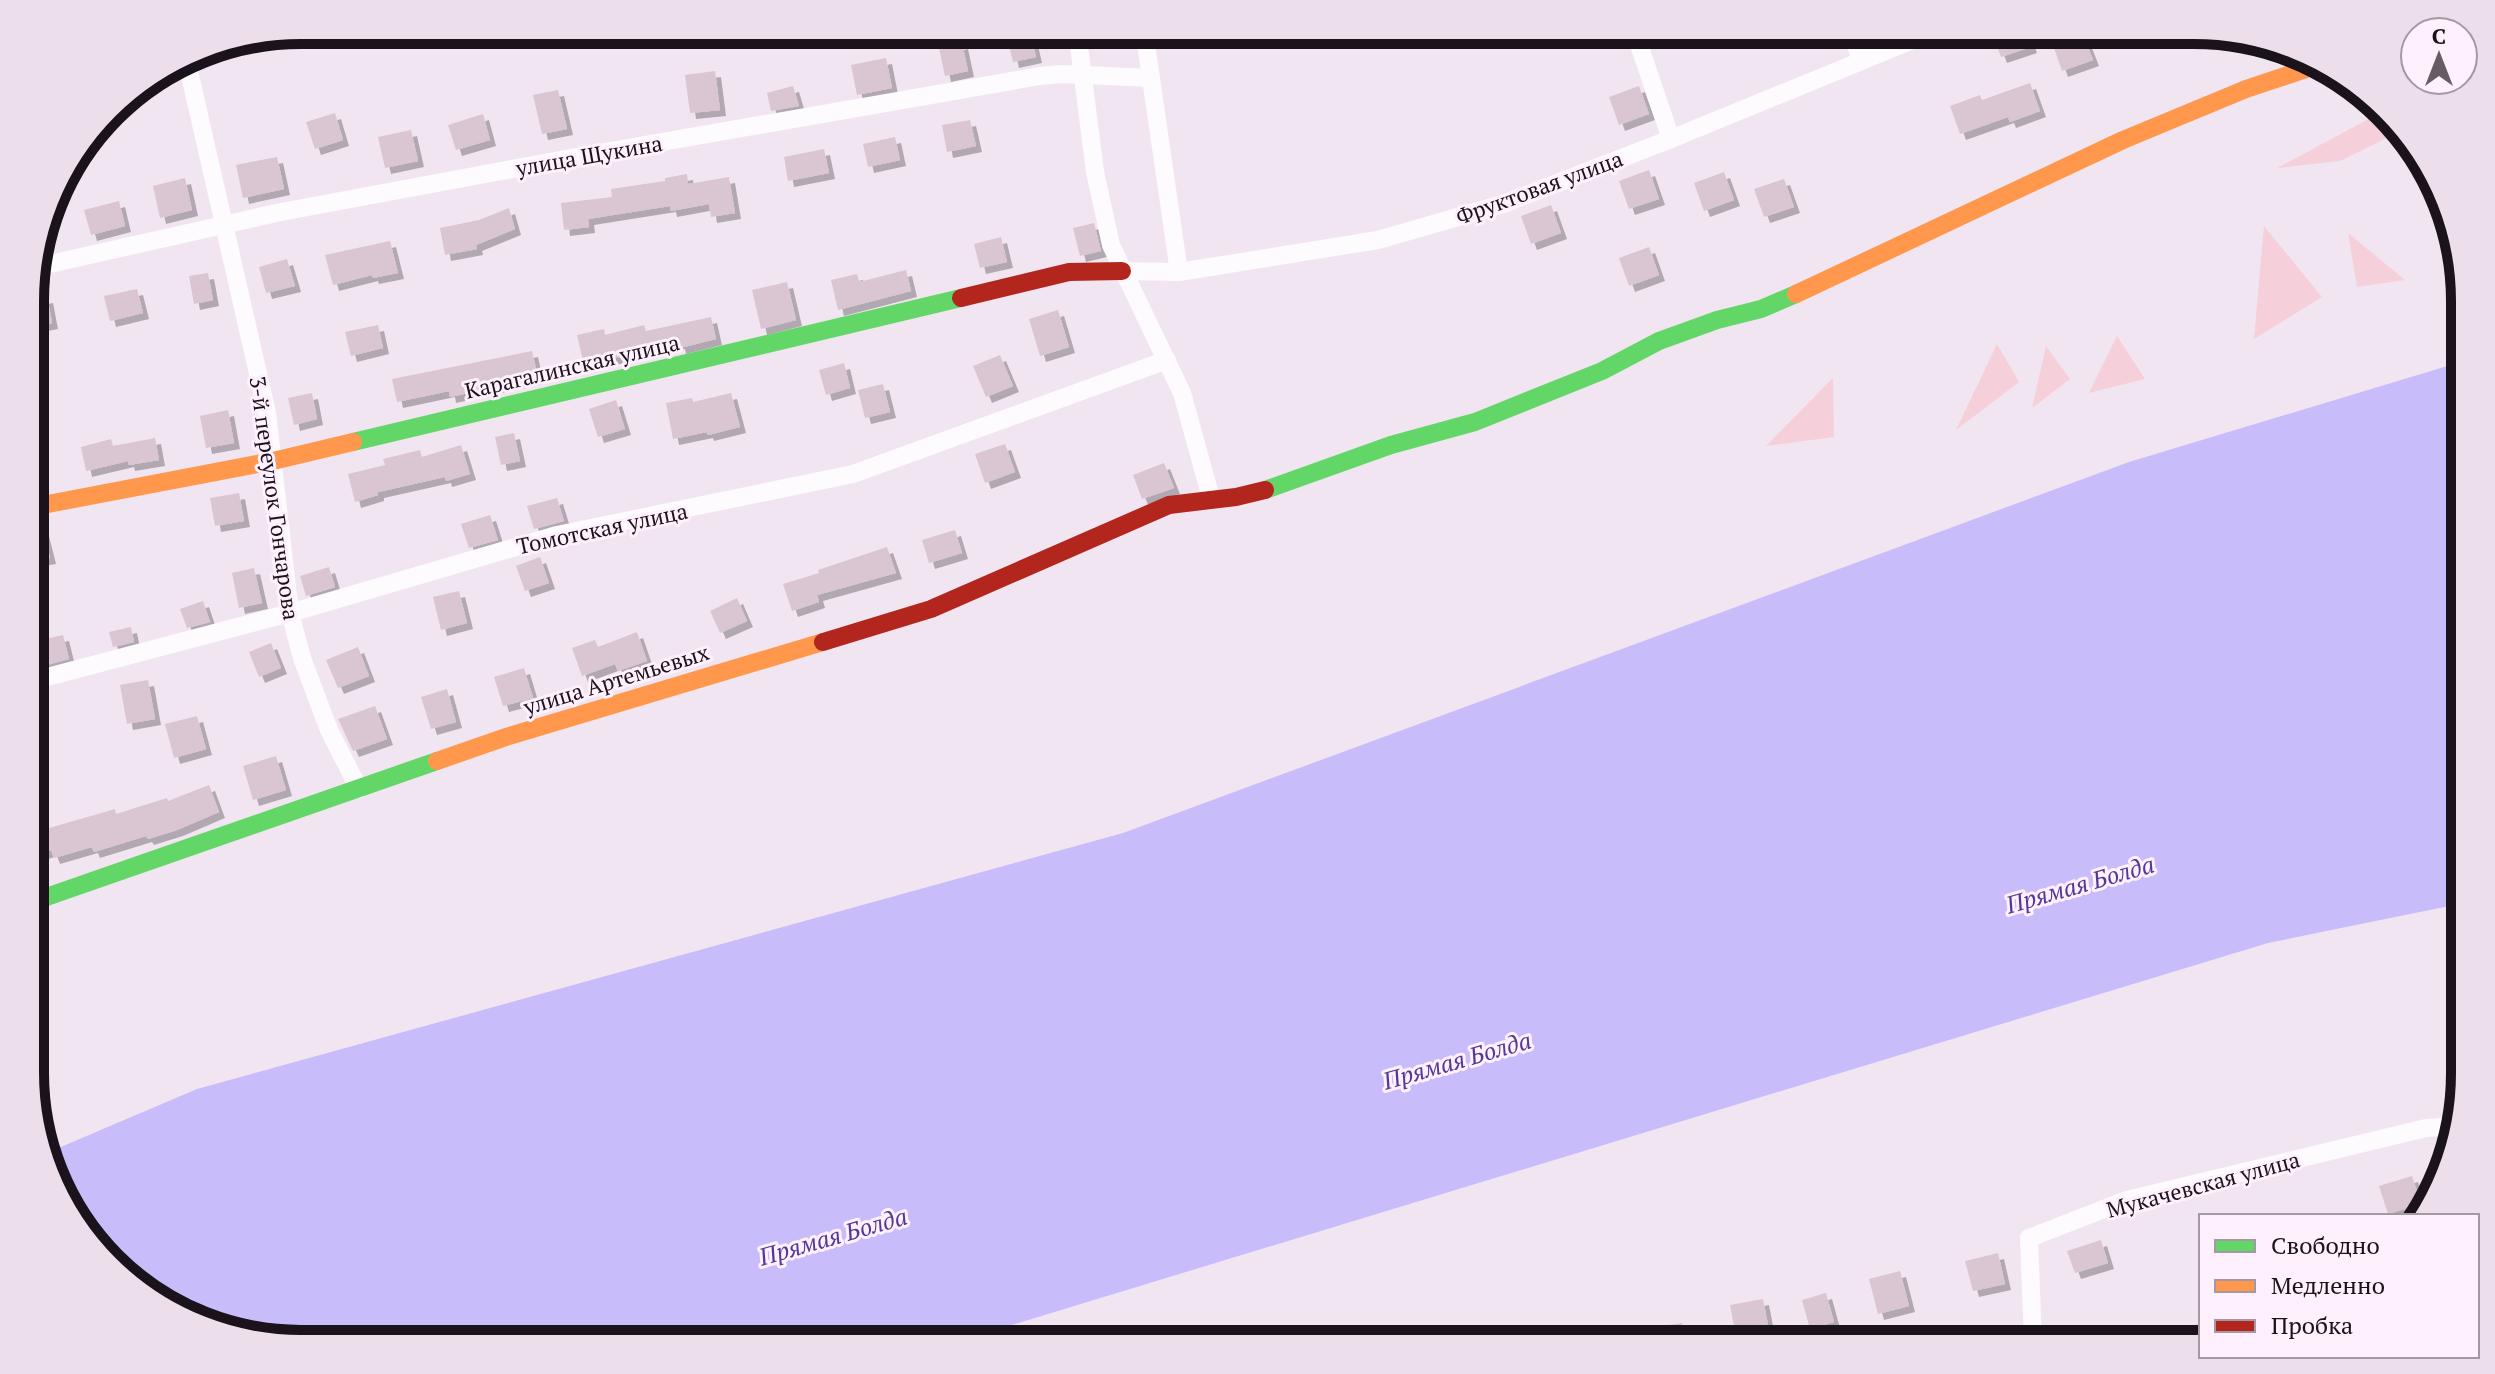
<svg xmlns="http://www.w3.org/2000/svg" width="2495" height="1374" font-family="'PT Serif',serif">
	<defs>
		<filter id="shadow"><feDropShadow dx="6" dy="6" stdDeviation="0" flood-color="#0004"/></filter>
	</defs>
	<rect width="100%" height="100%" fill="#f1e5f1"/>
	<g fill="#f5d0da">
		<path d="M 2380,113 L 2399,132 L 2340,161 L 2277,168 Z"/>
		<path d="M 2264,226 L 2322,297 L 2254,339 Z"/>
		<path d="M 2348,233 L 2405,280 L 2357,287 Z"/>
		<path d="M 2117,336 L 2145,379 L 2089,393 Z"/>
		<path d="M 1997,344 L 2019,382 L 1956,430 Z"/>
		<path d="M 2046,346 L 2070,379 L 2032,408 Z"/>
		<path d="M 1833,378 L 1834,437 L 1766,446 Z"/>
	</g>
	<path fill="#c9bcfb" d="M 2464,361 L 2464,903 L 2268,943 L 949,1344 L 301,1344 L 166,1308 L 76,1224 L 49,1152 L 197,1089 L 1123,833 L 2129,462 Z"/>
	<g fill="#dac5d3" filter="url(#shadow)">
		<path d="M 1991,30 L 2025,30 L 2031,47 L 2001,57 Z"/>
		<path d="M 1030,31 L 1036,57 L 1013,62 L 1007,36 Z"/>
		<path d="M 2082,32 L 2093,60 L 2062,71 L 2052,42 Z"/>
		<path d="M 962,43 L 968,71 L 945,76 L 939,48 Z"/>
		<path d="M 886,58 L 892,88 L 857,95 L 851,65 Z"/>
		<path d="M 715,71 L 720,110 L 690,113 L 685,75 Z"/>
		<path d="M 2030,83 L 2040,111 L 2010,122 L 2008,117 L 1960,134 L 1950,106 L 1980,95 L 1982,100 Z"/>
		<path d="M 793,86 L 799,106 L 771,111 L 767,93 Z"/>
		<path d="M 1639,86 L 1649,114 L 1619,125 L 1609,97 Z"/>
		<path d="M 558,90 L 567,129 L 542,134 L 533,95 Z"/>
		<path d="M 335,113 L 343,140 L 315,149 L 306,122 Z"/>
		<path d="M 483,114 L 490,140 L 456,150 L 448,125 Z"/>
		<path d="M 970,120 L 976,146 L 947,152 L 942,125 Z"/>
		<path d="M 411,130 L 418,161 L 385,168 L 378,137 Z"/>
		<path d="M 895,137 L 900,160 L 868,167 L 863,144 Z"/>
		<path d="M 824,149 L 829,173 L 788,181 L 784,157 Z"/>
		<path d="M 277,157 L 284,189 L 243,198 L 236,165 Z"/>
		<path d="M 1649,170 L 1659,199 L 1629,209 L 1619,181 Z"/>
		<path d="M 1724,172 L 1734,200 L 1704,211 L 1694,183 Z"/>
		<path d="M 687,174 L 688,184 L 729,177 L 735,213 L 711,217 L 709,204 L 671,211 L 670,206 L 588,219 L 589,227 L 564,230 L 561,203 L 612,197 L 611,189 L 665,181 L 665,178 Z"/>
		<path d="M 185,178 L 192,210 L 160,218 L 153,186 Z"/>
		<path d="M 1784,179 L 1794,207 L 1764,217 L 1754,189 Z"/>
		<path d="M 119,201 L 125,226 L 91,235 L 84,210 Z"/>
		<path d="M 1551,205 L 1561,233 L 1531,244 L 1521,216 Z"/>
		<path d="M 509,208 L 515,229 L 476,245 L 477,249 L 445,255 L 440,228 L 479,220 Z"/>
		<path d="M 1094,223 L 1101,251 L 1080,256 L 1073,228 Z"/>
		<path d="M 1001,237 L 1007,262 L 980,268 L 974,244 Z"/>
		<path d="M 390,241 L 398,273 L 373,278 L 372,275 L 333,285 L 325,255 Z"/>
		<path d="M 1649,247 L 1659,275 L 1629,286 L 1619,258 Z"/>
		<path d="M 287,259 L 295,286 L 266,293 L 259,267 Z"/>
		<path d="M 906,270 L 911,291 L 838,310 L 831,280 L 857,274 L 859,282 Z"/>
		<path d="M 208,273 L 213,300 L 194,304 L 189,276 Z"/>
		<path d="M 787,282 L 796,320 L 761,329 L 752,290 Z"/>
		<path d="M 137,289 L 143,313 L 110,321 L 104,296 Z"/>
		<path d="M 47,297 L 52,323 L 32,327 L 32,300 Z"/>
		<path d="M 1058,310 L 1069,347 L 1040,356 L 1029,319 Z"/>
		<path d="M 711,317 L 716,339 L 680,348 L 679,343 L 584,365 L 577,335 L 604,329 L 605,335 L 644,325 L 646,331 Z"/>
		<path d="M 378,325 L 383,348 L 351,356 L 345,332 Z"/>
		<path d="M 532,351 L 538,378 L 450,397 L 449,391 L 397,402 L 392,379 Z"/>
		<path d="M 1000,355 L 1013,386 L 986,397 L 973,366 Z"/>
		<path d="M 844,363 L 850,388 L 826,395 L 819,370 Z"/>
		<path d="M 883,384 L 890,412 L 865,418 L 858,390 Z"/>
		<path d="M 312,393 L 317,419 L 294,425 L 288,398 Z"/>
		<path d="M 731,393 L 740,427 L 708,435 L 707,432 L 673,439 L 666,403 L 692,398 L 693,402 Z"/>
		<path d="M 616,400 L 625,429 L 598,437 L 589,409 Z"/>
		<path d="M 228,410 L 234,443 L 206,448 L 200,416 Z"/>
		<path d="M 514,433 L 520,461 L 501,465 L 495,437 Z"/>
		<path d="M 155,438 L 159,460 L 129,465 L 128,461 L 86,471 L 81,447 L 111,439 L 113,446 Z"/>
		<path d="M 1005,444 L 1015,472 L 985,483 L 975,454 Z"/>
		<path d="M 461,445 L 470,474 L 446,481 L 445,477 L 378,492 L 378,495 L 355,502 L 348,474 L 385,465 L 383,459 L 420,450 L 422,457 Z"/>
		<path d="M 1164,463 L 1174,488 L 1142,499 L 1133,475 Z"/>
		<path d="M 239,493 L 244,521 L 215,526 L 210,498 Z"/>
		<path d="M 557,498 L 564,521 L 534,529 L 527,506 Z"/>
		<path d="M 490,515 L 498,540 L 469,548 L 461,524 Z"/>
		<path d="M 41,522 L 50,558 L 32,561 L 32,523 Z"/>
		<path d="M 955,530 L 962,553 L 929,563 L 922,540 Z"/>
		<path d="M 887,547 L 896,573 L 817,595 L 819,602 L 792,611 L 783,584 L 819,573 L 818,570 Z"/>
		<path d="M 540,557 L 549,583 L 525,591 L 516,566 Z"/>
		<path d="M 329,567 L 335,587 L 306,596 L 300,576 Z"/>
		<path d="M 254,568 L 262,603 L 239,608 L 232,573 Z"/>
		<path d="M 459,591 L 467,623 L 441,630 L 433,597 Z"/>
		<path d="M 737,598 L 747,621 L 720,633 L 710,611 Z"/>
		<path d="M 203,601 L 210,622 L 187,628 L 180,609 Z"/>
		<path d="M 131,627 L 134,642 L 113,647 L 109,632 Z"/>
		<path d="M 637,632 L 647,661 L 618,671 L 615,664 L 582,676 L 572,648 L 595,640 L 598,647 Z"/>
		<path d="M 63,635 L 69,659 L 43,666 L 37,641 Z"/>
		<path d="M 271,643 L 281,668 L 259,677 L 249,652 Z"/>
		<path d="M 358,647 L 369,676 L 338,688 L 326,660 Z"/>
		<path d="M 524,668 L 533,698 L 503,706 L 494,677 Z"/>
		<path d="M 148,680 L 155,719 L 127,724 L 120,685 Z"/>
		<path d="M 447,689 L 456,722 L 431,729 L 421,697 Z"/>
		<path d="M 375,706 L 387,739 L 353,751 L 338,719 Z"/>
		<path d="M 197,716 L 206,749 L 174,758 L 165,724 Z"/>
		<path d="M 276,756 L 286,790 L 253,800 L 243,766 Z"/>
		<path d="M 209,785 L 219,812 L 177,830 L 148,839 L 146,836 L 94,852 L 92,847 L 54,858 L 51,850 L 32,857 L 32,833 L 115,809 L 116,814 L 167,798 L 168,801 Z"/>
		<path d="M 2412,1176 L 2421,1204 L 2388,1214 L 2379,1186 Z"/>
		<path d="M 2101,1240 L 2108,1263 L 2075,1273 L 2067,1251 Z"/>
		<path d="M 1998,1253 L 2005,1284 L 1973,1291 L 1965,1261 Z"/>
		<path d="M 1900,1271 L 1909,1306 L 1878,1314 L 1869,1279 Z"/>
		<path d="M 1826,1293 L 1834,1322 L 1810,1329 L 1802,1300 Z"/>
		<path d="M 1763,1299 L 1768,1325 L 1735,1331 L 1730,1305 Z"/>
		<path d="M 1682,1323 L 1685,1344 L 1608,1344 L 1608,1334 Z"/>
	</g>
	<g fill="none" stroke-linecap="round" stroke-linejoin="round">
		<g stroke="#fdfbfd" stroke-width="18">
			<path d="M 1077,30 L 1095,172 L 1111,245 L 1182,393 L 1211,498"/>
			<path d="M 1144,30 L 1179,272"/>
			<path d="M 1634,30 L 1671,139"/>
			<path d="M 1850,30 L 1861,60"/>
			<path d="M 186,58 L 267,413 L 290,613 L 302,658 L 329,730 L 359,789"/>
			<path d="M 32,268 L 281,212 L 582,156 L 1040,76 L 1061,74 L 1151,78"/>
			<path d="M 1122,271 L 1179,272 L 1378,240 L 1503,204 L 1671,139 L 1937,30"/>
			<path d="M 32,681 L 290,613 L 557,535 L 853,474 L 1167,360"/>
			<path d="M 2033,1343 L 2029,1238 L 2127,1200 L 2426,1128 L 2454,1126"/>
		</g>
		<g stroke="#63d668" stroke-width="18">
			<path d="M 353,442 L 961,298"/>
			<path d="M 1265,490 L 1391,445 L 1475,422 L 1602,371 L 1659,341 L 1717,320 L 1761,309 L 1796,294"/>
			<path d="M 32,902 L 437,761"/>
		</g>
		<g stroke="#ff974d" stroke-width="18">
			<path d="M 1796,294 L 2123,140 L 2246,89 L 2321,64"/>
			<path d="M 32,507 L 273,461 L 353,442"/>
			<path d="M 437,761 L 506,737 L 823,642"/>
		</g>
		<g stroke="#b3261e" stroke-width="18">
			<path d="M 961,298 L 1069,272 L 1122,271"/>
			<path d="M 823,642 L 931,609 L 1169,505 L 1236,497 L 1265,490"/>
		</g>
	</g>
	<g text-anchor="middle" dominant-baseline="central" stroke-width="6" stroke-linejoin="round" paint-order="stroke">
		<g font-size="22" fill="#1b131b" stroke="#fef0fd">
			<text transform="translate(589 155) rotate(-10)">улица Щукина</text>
			<text transform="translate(1539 187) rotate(-20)">Фруктовая улица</text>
			<text transform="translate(572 366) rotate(-13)">Карагалинская улица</text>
			<text transform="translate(275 498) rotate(82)">3-й переулок Гончарова</text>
			<text transform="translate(602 528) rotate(-12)">Томотская улица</text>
			<text transform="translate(616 679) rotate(-17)">улица Артемьевых</text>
			<text transform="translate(2203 1184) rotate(-15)">Мукачевская улица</text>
		</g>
		<g font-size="24" font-style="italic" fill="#513997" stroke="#fef0fd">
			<text transform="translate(2080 884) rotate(-16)">Прямая Болда</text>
			<text transform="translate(1457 1060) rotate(-16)">Прямая Болда</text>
			<text transform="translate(833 1236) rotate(-16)">Прямая Болда</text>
		</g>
	</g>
	<path d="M0 0H2495V1374H0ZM301 44H2194A257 257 0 0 1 2451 301V1073A257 257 0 0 1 2194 1330H301A257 257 0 0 1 44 1073V301A257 257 0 0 1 301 44Z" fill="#ecdeeb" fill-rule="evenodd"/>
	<path fill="none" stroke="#1b131b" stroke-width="10" d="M301 44H2194A257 257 0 0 1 2451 301V1073A257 257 0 0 1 2194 1330H301A257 257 0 0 1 44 1073V301A257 257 0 0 1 301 44Z"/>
	<rect x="2199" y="1214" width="280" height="144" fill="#fef0fd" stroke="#a398a3" stroke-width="2"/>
	<rect x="2215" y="1240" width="40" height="12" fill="#63d668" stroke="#a398a3" stroke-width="2"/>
	<text x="2271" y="1254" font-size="24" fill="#1b131b">Свободно</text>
	<rect x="2215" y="1280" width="40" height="12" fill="#ff974d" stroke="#a398a3" stroke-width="2"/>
	<text x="2271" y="1294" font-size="24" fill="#1b131b">Медленно</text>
	<rect x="2215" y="1320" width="40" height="12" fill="#b3261e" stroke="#a398a3" stroke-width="2"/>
	<text x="2271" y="1334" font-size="24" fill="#1b131b">Пробка</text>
	<g transform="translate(2439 56)"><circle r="38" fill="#fef0fd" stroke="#a398a3" stroke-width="2"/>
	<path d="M0-6L14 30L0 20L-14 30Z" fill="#665c66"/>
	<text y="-12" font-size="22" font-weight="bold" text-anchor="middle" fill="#1b131b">С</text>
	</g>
</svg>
